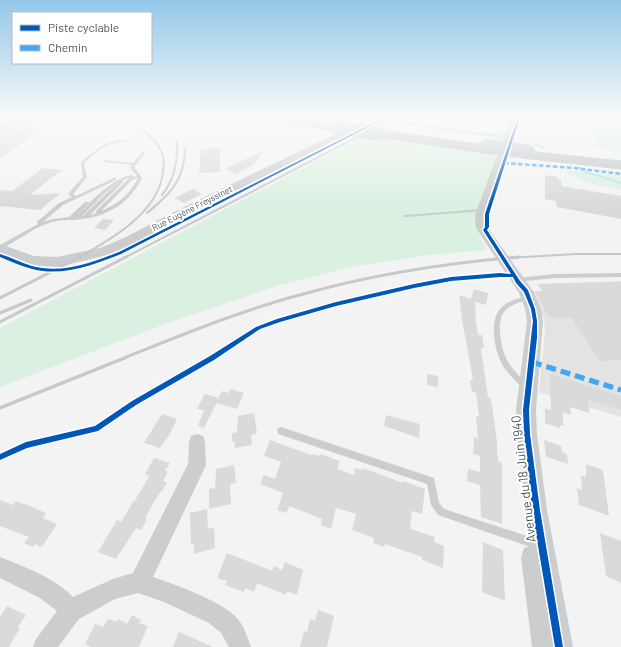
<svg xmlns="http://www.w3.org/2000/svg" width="621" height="647" font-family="Barlow,sans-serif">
	<rect width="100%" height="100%" fill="#f3f3f3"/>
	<path fill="#e4e3e1" d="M 621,281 L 621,417 L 539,392 L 545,333 L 544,318 L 533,291 L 542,291 L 538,284 Z"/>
	<g fill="#daf0e0">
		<path d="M 586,117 L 621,117 L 621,152 L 610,151 L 593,146 L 596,134 Z"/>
		<path d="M 364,136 L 498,155 L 477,213 L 480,238 L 487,250 L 429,255 L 350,267 L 280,285 L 165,324 L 0,387 L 0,328 Z"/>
		<path d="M 564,170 L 621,176 L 621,190 C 601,186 580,184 564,170 Z"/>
	</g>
	<path fill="#b3e3e9" d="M 398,118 L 431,126 L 503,135 L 502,139 L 421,127 L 401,122 L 396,119 Z"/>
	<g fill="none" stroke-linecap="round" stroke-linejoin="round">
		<g stroke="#b3e3e9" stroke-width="2">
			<path d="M 535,144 L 545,149"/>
			<path d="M 578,167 L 589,173 L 621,183"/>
		</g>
	</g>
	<g fill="#d9dbdb">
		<path d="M 13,117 L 30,117 L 0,136 L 0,125 Z"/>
		<path d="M 26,126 L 46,127 L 0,158 L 0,142 Z"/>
		<path d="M 220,148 L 220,172 L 199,173 L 201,149 Z"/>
		<path d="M 265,150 L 253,165 L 235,174 L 225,169 Z"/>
		<path d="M 43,168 L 62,170 L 50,179 L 47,178 L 49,180 L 30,195 L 61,193 L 40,210 L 0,206 L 0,190 L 12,191 Z"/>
		<path d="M 545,175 L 558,177 L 558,179 L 561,180 L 562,186 L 621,196 L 621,219 L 557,207 L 556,201 L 545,199 Z"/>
		<path d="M 193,189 L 202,194 L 184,203 L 175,198 Z"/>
		<path d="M 103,219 L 114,220 L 105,230 L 94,228 Z"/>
		<path d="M 621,282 L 621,360 L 600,361 L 572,318 L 549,318 L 535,291 L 542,291 L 538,284 Z"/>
		<path d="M 474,289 L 488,293 L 486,305 L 475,302 L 476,315 L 475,315 L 478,335 L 482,335 L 484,348 L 481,348 L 488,397 L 490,397 L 492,406 L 497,441 L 497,454 L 498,455 L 498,461 L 502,463 L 502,524 L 481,517 L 480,485 L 467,481 L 468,469 L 480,472 L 480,456 L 473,454 L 474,437 L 478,439 L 476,416 L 479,416 L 476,393 L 472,392 L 470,380 L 473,380 L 462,320 L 459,295 L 471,299 Z"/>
		<path d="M 427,374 L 438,376 L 438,387 L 427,385 Z"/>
		<path d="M 550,374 L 621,396 L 621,410 L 588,400 L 589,413 L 570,407 L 571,415 L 563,412 L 563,426 L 560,425 L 560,428 L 545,423 L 545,408 L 551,410 Z"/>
		<path d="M 231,389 L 244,393 L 237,409 L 216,403 L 222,391 L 229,393 Z"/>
		<path d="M 205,394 L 219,398 L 204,428 L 198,426 L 204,410 L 197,409 Z"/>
		<path d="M 254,413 L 257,433 L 251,435 L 252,445 L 235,448 L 234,441 L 232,442 L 232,433 L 237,432 L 238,416 Z"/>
		<path d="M 162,414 L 177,419 L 170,434 L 160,448 L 144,443 Z"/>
		<path d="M 386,415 L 420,424 L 419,438 L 384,426 Z"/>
		<path d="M 270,440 L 311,455 L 312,454 L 319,456 L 320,454 L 340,461 L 337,469 L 354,475 L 355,468 L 363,470 L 363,468 L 403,483 L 403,481 L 425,489 L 422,514 L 412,511 L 410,529 L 435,537 L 434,542 L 444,546 L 443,568 L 422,560 L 422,557 L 385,544 L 384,547 L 373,543 L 374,538 L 352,530 L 356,514 L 336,508 L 331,529 L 321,525 L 322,519 L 289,506 L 287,513 L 277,510 L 283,493 L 260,484 L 264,475 L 275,479 L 281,462 L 264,456 Z"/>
		<path d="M 544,440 L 561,446 L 562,452 L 567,454 L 568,464 L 546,457 Z"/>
		<path d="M 154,458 L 170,463 L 165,471 L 168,471 L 163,481 L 167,482 L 162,492 L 161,491 L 155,500 L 145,518 L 147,519 L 141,530 L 136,528 L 116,559 L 98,552 L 117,520 L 121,522 L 133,502 L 134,502 L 149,476 L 145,474 Z"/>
		<path d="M 586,464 L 603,470 L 609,516 L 579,505 L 577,488 L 582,490 L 581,475 L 586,477 Z"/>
		<path d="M 234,465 L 236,483 L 230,484 L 231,504 L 209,509 L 209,489 L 215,488 L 216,469 Z"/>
		<path d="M 0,500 L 13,505 L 16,501 L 32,507 L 46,513 L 43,518 L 57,524 L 42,547 L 35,544 L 33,547 L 24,543 L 29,537 L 0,526 Z"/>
		<path d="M 207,509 L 208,529 L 214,527 L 215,548 L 194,554 L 194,544 L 191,544 L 190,513 Z"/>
		<path d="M 600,533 L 621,541 L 621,583 L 606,576 Z"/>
		<path d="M 483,542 L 503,550 L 505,601 L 482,592 Z"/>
		<path d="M 227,553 L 272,571 L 274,566 L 282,570 L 285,562 L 303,570 L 297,595 L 287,591 L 286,595 L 257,583 L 254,592 L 245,588 L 244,592 L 225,585 L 227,581 L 217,578 Z"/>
		<path d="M 7,606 L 26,615 L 18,627 L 20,628 L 9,647 L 0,647 L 0,617 Z"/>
		<path d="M 318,610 L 334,616 L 327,647 L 300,647 L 304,631 L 307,632 L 310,619 L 315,621 Z"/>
		<path d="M 132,615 L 141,620 L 139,623 L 148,626 L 139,647 L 91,647 L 85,644 L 95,624 L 103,627 L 108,619 L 117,622 L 118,619 L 127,624 Z"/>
		<path d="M 179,632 L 213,647 L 173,647 Z"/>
	</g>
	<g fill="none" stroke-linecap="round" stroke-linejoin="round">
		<g stroke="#b9bec1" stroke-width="1">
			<g id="motorway">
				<path d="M 261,117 L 291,117 L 335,123 L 339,124 L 341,127 L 339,130 L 335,131 L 267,120 Z"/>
				<path d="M 381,130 L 492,146 L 497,147 L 499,150 L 497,153 L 492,154 L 377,137 L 375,134 L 377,131 Z"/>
				<path d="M 527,151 L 621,161 L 621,169 L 522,158 L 520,155 L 522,152 Z"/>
			</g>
		</g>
		<g fill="#cbcdce" fill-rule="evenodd">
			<path d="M 34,117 L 37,117 L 0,141 L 0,138 Z"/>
			<path d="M 119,140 L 126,140 L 128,141 L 126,142 C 107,142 97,151 84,163 L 87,177 L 73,194 L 76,196 L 114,178 L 116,178 L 116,180 L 63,205 L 43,222 L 53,219 L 69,217 L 85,202 L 89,202 L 89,204 L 75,217 C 92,201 108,181 131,175 L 132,175 L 133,177 L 137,176 L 130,167 L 132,165 L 105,162 L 104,162 L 104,160 L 133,163 L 143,151 L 145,151 L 145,153 L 134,167 L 142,178 C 130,202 109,216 82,219 C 71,221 59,219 49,223 C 31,229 17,242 0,249 L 0,245 L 38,224 L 37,223 L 37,222 L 59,203 L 72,197 L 68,194 L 83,177 L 81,162 C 93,152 103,143 119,140 ZM 130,177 L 96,211 L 96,212 L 97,213 L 90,215 L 123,182 L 123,180 ZM 138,178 C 130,194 118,204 101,211 L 133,179 ZM 117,183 L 83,216 L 81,217 L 104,194 Z"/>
			<path d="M 482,209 L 484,210 L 484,211 L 405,217 L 403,216 L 405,215 Z"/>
			<path d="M 621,273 L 621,277 L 555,278 L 517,282 L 514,280 L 517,278 L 555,274 Z"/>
			<path d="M 529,296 L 531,297 L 532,298 L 531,299 C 521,302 510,304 504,312 C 496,322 501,349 507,360 C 512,369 520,376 526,384 L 527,386 L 526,388 L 524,389 L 522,388 C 515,380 507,373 502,364 C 494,349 488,318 503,306 C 510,300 520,298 529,296 Z"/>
			<path d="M 281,427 L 434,478 L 439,503 L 444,509 L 536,539 L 539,541 L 541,544 L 539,547 L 536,549 L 438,515 L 431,505 L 427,484 L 281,435 L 278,434 L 277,431 L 278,428 Z"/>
		</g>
		<path fill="#cbcdce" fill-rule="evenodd" d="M 197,434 L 203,436 L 205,442 L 206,465 L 153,577 C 174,584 221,601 236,617 C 244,625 247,637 251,647 L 229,647 L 221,633 L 209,623 L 164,602 L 138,593 L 115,599 L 79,619 L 58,647 L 33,647 L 36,639 L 57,611 L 40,598 L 0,578 L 0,557 C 25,567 55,578 73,597 L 113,579 L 133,573 L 188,464 L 189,442 L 191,436 Z"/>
		<g fill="#cbcdce" fill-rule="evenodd">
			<path d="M 370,117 L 381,117 L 182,218 L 134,244 L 108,255 L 57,267 L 33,266 L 0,253 L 0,244 L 34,256 L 57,257 L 100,248 L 124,238 L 174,212 Z"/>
			<path d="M 511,117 L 519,117 L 487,215 L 488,228 L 533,291 L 541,309 L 543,321 L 536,410 L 537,434 L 547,510 L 573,647 L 532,647 L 521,557 L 524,548 L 530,546 L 517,434 L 516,410 L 527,321 L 525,309 L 519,293 L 476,228 L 475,215 Z"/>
		</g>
		<use href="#motorway" fill="#bdc3c6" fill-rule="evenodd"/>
		<g stroke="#c7c8c9" stroke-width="2">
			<path d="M 162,195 C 175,179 178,161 177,141"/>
			<path d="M 147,213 C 170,194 185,180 185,148"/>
			<path d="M 78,258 C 110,240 160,212 163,171 C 163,166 165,161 163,156 C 159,142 146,133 136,123"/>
			<path d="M 124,258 L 396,117"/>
			<path d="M 506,258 L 576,254 L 621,254"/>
		</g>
		<g stroke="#c7c8c9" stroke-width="3">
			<path d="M 0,298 L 80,257"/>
			<path d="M 0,313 L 31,300"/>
			<path d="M 0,322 L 126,257"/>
			<path d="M 124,358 C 184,334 245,309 307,293 C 376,274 447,263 519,257"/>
		</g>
		<path stroke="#c7c8c9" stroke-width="3.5" d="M 0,408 L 127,357"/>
		<g stroke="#b9bec1" stroke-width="14" stroke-linecap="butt">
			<g id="motorway-bridge">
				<path d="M 335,127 L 381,134"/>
				<path d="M 486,146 L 529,152"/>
			</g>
		</g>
		<use href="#motorway-bridge" stroke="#bdc3c6" stroke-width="13"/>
		<path stroke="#3fa9f5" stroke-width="2.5" stroke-dasharray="4.5 2.5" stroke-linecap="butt" d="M 504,163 L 575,168 L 621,174"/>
		<path stroke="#3fa9f5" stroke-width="5" stroke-dasharray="10 5" stroke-linecap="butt" d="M 532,362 L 621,390"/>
		<g stroke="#fff" stroke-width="3">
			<g id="cycleway">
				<path d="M 385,117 L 388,117 L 121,254 C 93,265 63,277 32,269 C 21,266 10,261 0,257 L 0,254 C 11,257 21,263 32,266 C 62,274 91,263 119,252 Z"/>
				<path d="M 518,117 L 520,117 L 489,214 L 489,227 L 487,230 L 520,281 L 528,290 L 535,309 L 537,321 L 537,338 L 529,410 L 530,434 L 540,510 L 563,647 L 555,647 L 532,510 L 524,434 L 523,410 L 531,338 L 533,321 L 531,309 L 524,292 L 516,283 L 513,277 L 500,277 L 451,281 L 414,288 L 336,306 L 280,322 L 260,329 L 214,360 L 136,405 L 98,431 L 27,448 L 0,460 L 0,454 L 26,442 L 95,426 L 132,401 L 210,356 L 256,327 L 277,319 L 336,302 L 414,284 L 451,277 L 500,273 L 511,274 L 483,230 L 485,227 L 485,214 Z"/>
			</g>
		</g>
		<use href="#cycleway" fill="#0057b8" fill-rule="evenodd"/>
	</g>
	<linearGradient id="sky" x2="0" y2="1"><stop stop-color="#93c7e8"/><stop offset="0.56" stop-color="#fafafa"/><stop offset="1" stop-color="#fafafa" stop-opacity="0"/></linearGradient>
	<rect width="621" height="208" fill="url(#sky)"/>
	<g text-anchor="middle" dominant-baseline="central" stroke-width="4" stroke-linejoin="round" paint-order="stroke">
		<g font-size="9" fill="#4b575e" stroke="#fff">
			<text transform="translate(192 208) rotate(-27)">Rue Eugène Freyssinet</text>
		</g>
		<g font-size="13" fill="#4b575e" stroke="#fff">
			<text transform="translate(523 479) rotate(-97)">Avenue du 18 Juin 1940</text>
		</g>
	</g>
	<rect x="12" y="12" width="140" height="52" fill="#ffffff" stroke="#b7bcbf"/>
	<rect x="20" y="25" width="20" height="6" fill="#0057b8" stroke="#b7bcbf"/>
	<text x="48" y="32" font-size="12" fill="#4b575e">Piste cyclable</text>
	<rect x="20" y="45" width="20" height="6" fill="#3fa9f5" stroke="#b7bcbf"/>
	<text x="48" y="52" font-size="12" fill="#4b575e">Chemin</text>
</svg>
